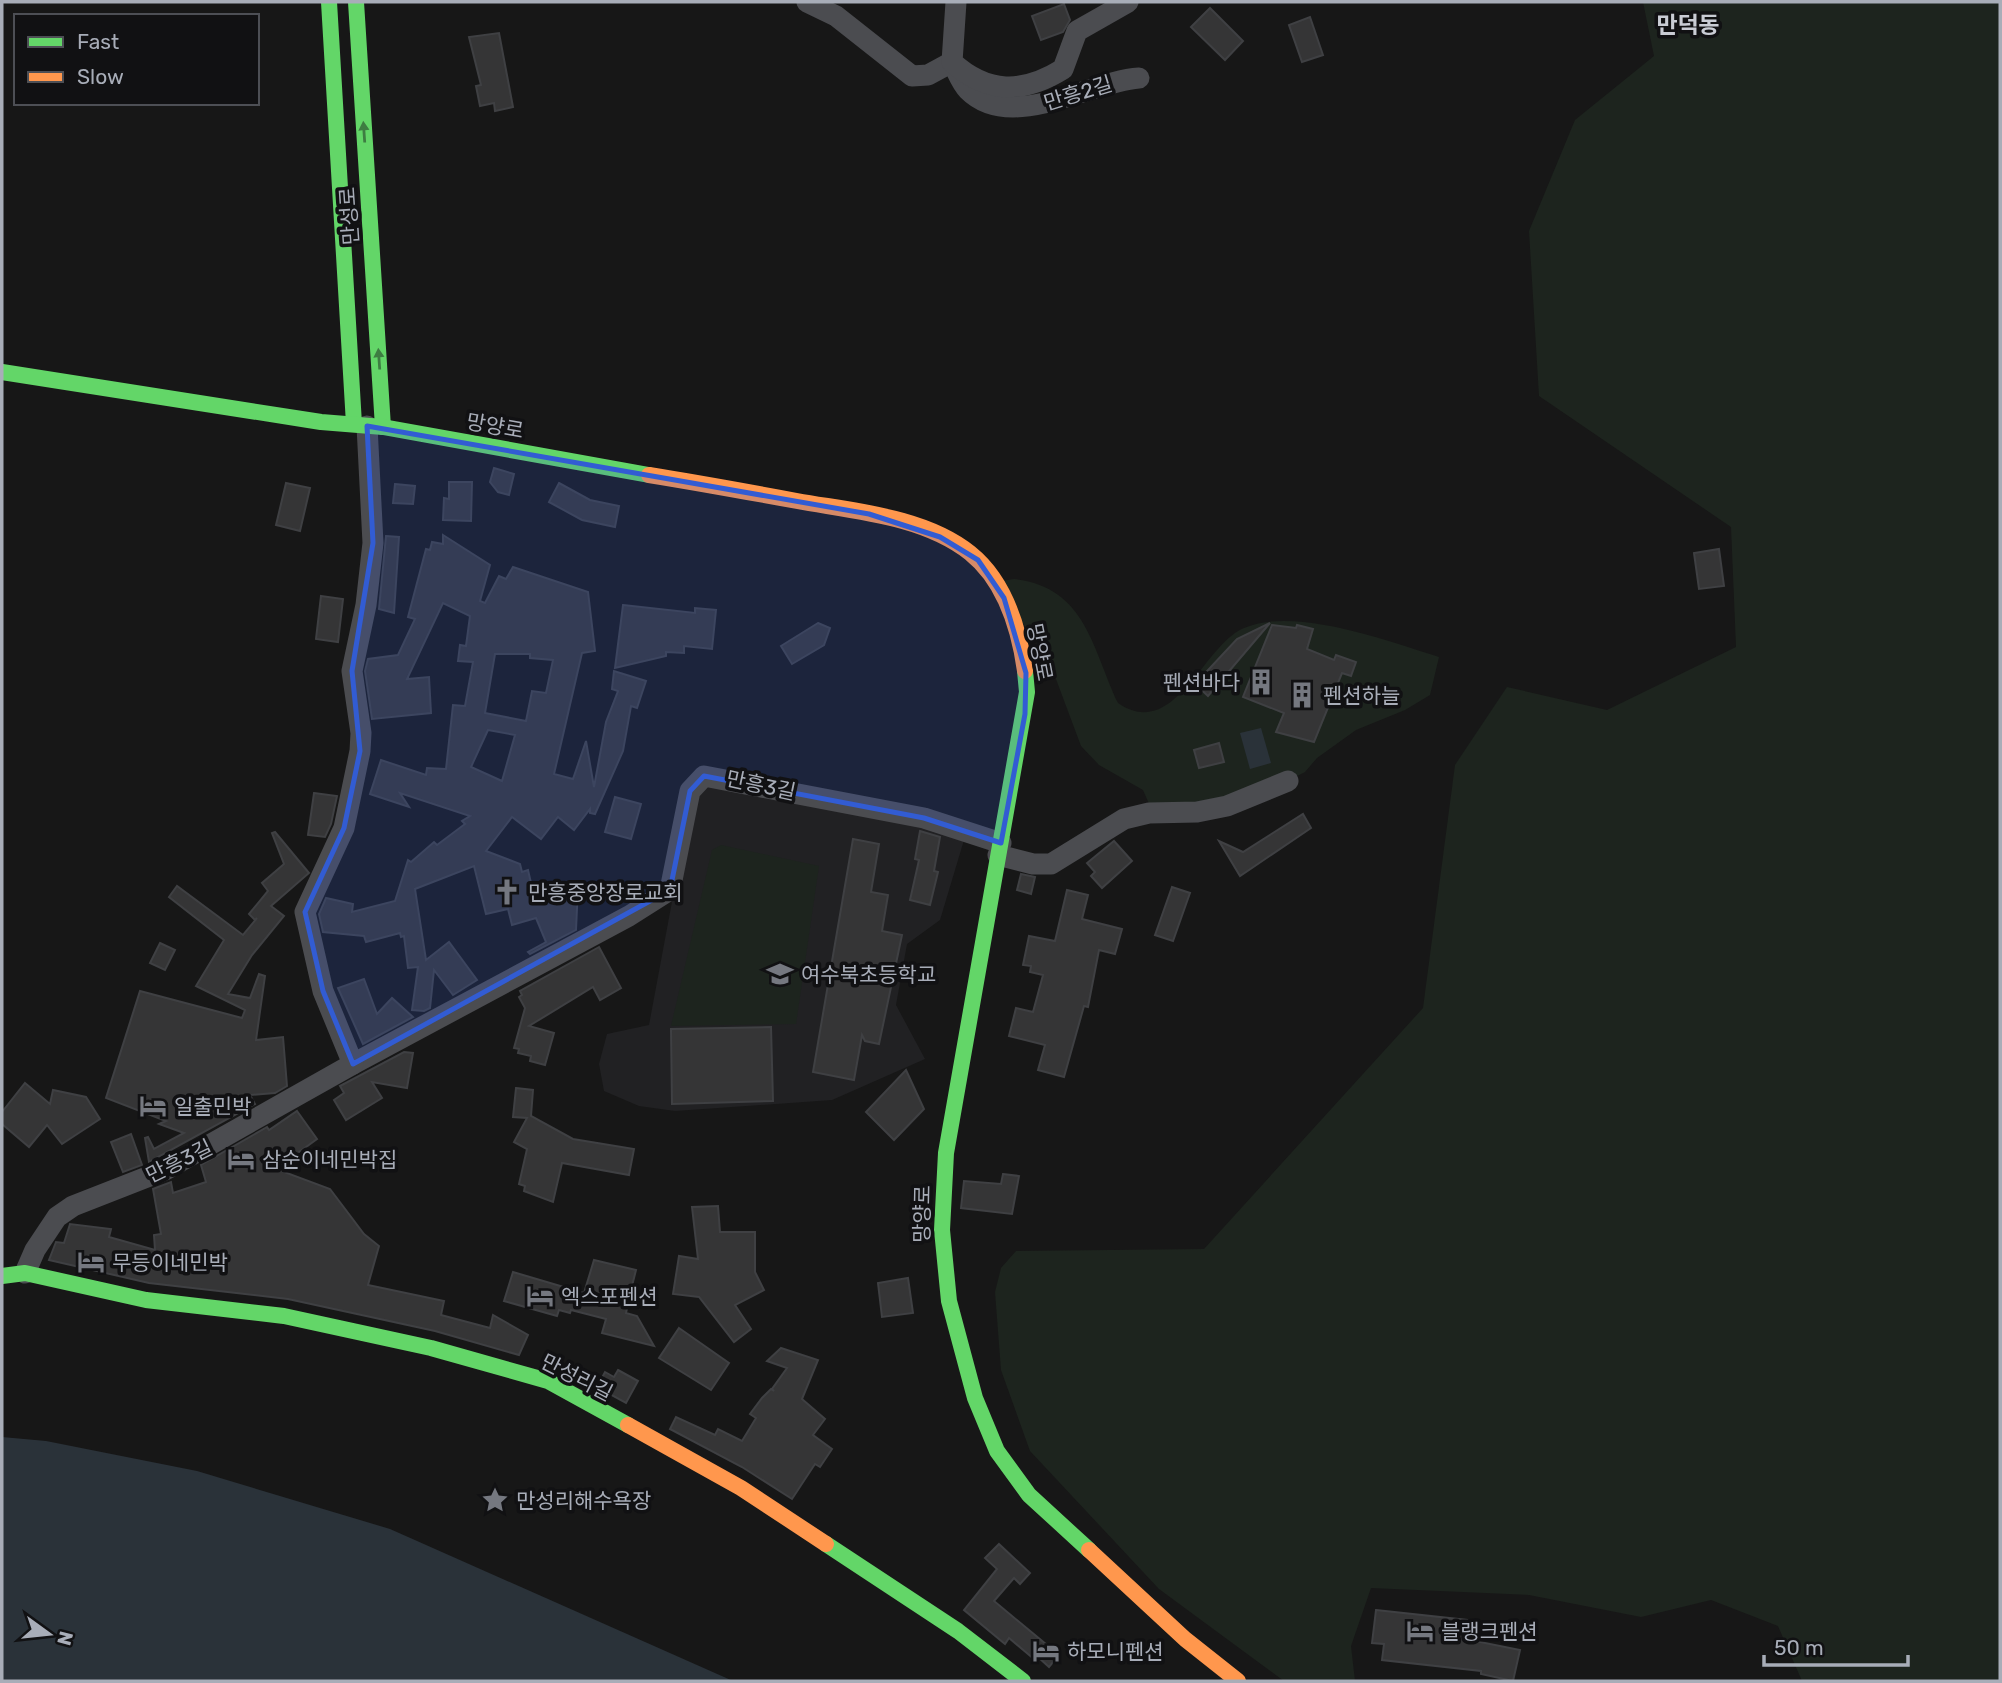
<svg xmlns="http://www.w3.org/2000/svg" width="2002" height="1683" font-family="Rubik,'Noto Sans KR',sans-serif">
	<rect width="100%" height="100%" fill="#171717"/>
	<path fill="#212123" d="M 707,778 L 892,816 L 964,840 L 940,920 L 907,944 L 896,1005 L 925,1059 L 832,1100 L 675,1111 L 639,1106 L 604,1091 L 599,1064 L 607,1034 L 649,1025 L 693,789 Z"/>
	<g fill="#1d241e">
		<path d="M 1643,2 L 2000,2 L 2000,1681 L 1802,1681 L 1778,1626 L 1711,1600 L 1641,1617 L 1529,1595 L 1371,1588 L 1351,1646 L 1355,1681 L 1284,1681 L 1159,1589 L 1030,1451 L 1001,1370 L 995,1292 L 1001,1268 L 1016,1251 L 1204,1249 L 1423,1008 L 1455,765 L 1507,687 L 1607,710 L 1736,647 L 1731,527 L 1539,396 L 1529,231 L 1575,120 L 1654,56 Z"/>
		<path d="M 1014,579 C 1086,587 1092,648 1118,703 C 1175,742 1203,645 1244,628 C 1294,606 1389,641 1439,657 L 1430,695 L 1405,710 L 1356,730 L 1317,758 L 1305,772 L 1260,795 L 1227,806 L 1150,806 L 1143,790 L 1099,765 L 1081,746 L 1050,663 L 995,582 Z"/>
		<path d="M 721,845 L 819,866 L 796,1024 L 671,1026 L 712,850 Z"/>
	</g>
	<g fill="#2a3239">
		<path d="M 1261,728 L 1271,763 L 1250,769 L 1240,733 Z"/>
		<path d="M 2,1437 L 46,1441 L 197,1471 L 390,1529 L 733,1681 L 2,1681 Z"/>
	</g>
	<g fill="#353536" stroke="#3f4043" stroke-width="2" fill-rule="evenodd">
		<path d="M 1064,4 L 1070,20 L 1063,32 L 1041,40 L 1032,16 Z"/>
		<path d="M 1210,8 L 1243,41 L 1225,60 L 1191,27 Z"/>
		<path d="M 1310,17 L 1323,55 L 1302,62 L 1289,25 Z"/>
		<path d="M 499,33 L 513,107 L 495,111 L 494,103 L 480,106 L 476,86 L 481,85 L 469,37 Z"/>
		<path d="M 494,468 L 514,474 L 509,495 L 498,492 L 490,482 Z"/>
		<path d="M 449,482 L 472,482 L 471,521 L 443,520 L 444,498 L 449,499 Z"/>
		<path d="M 286,483 L 310,488 L 300,531 L 276,525 Z"/>
		<path d="M 559,483 L 590,500 L 619,506 L 615,527 L 582,520 L 549,502 Z"/>
		<path d="M 395,484 L 415,486 L 413,504 L 393,503 Z"/>
		<path d="M 443,535 L 490,565 L 480,601 L 485,603 L 499,576 L 506,579 L 513,567 L 588,592 L 595,651 L 582,653 L 554,774 L 573,779 L 586,741 L 594,787 L 606,722 L 618,691 L 612,689 L 614,671 L 646,681 L 637,708 L 631,706 L 623,751 L 595,814 L 590,813 L 590,809 L 574,830 L 558,817 L 541,839 L 512,817 L 486,851 L 520,864 L 522,872 L 528,870 L 531,883 L 578,887 L 576,930 L 530,954 L 528,952 L 546,942 L 536,918 L 512,925 L 508,909 L 486,914 L 474,866 L 415,889 L 426,960 L 449,942 L 477,980 L 453,995 L 434,970 L 430,1008 L 424,1011 L 412,1010 L 418,967 L 408,968 L 404,936 L 401,937 L 400,933 L 366,942 L 364,936 L 323,932 L 319,914 L 326,898 L 353,904 L 352,912 L 395,901 L 408,860 L 411,862 L 434,842 L 437,845 L 465,824 L 462,821 L 470,816 L 400,793 L 409,807 L 370,794 L 381,760 L 426,775 L 427,768 L 446,769 L 453,705 L 465,706 L 473,662 L 458,661 L 460,645 L 466,646 L 470,616 L 443,603 L 407,679 L 429,677 L 431,713 L 372,719 L 365,671 L 368,659 L 398,655 L 415,619 L 408,617 L 426,549 L 430,550 L 432,542 L 443,544 ZM 495,654 L 530,654 L 530,658 L 553,660 L 546,693 L 532,691 L 526,721 L 485,713 ZM 488,730 L 515,735 L 502,781 L 471,767 Z"/>
		<path d="M 386,536 L 399,537 L 394,613 L 379,609 Z"/>
		<path d="M 1719,549 L 1724,586 L 1699,589 L 1694,553 Z"/>
		<path d="M 321,596 L 343,599 L 338,642 L 316,639 Z"/>
		<path d="M 623,605 L 695,613 L 695,608 L 716,610 L 712,649 L 684,646 L 684,653 L 666,652 L 666,656 L 615,668 Z"/>
		<path d="M 818,623 L 830,628 L 824,645 L 792,664 L 781,646 Z"/>
		<path d="M 1270,623 L 1208,696 L 1195,684 L 1237,639 Z"/>
		<path d="M 1272,625 L 1296,628 L 1297,625 L 1313,629 L 1307,649 L 1334,660 L 1336,655 L 1356,662 L 1351,676 L 1342,673 L 1314,742 L 1276,732 L 1284,713 L 1243,697 Z"/>
		<path d="M 1219,743 L 1224,762 L 1199,768 L 1194,750 Z"/>
		<path d="M 314,793 L 337,796 L 331,824 L 325,837 L 308,835 Z"/>
		<path d="M 615,797 L 641,804 L 631,839 L 605,832 Z"/>
		<path d="M 1303,814 L 1311,828 L 1240,876 L 1219,841 L 1243,852 Z"/>
		<path d="M 920,831 L 940,837 L 934,871 L 938,872 L 930,905 L 910,900 L 919,860 L 915,859 Z"/>
		<path d="M 275,832 L 309,873 L 271,906 L 284,916 L 252,955 L 228,994 L 250,998 L 259,974 L 265,976 L 256,1040 L 283,1037 L 287,1086 L 275,1093 L 250,1095 L 255,1104 L 149,1162 L 145,1138 L 148,1137 L 154,1149 L 184,1133 L 159,1124 L 166,1121 L 106,1098 L 140,991 L 242,1018 L 245,1010 L 196,986 L 224,940 L 169,897 L 177,886 L 243,935 L 257,918 L 255,920 L 249,914 L 268,891 L 262,883 L 284,864 L 272,833 Z"/>
		<path d="M 853,839 L 879,844 L 871,892 L 888,895 L 882,931 L 902,935 L 879,1044 L 865,1041 L 862,1035 L 854,1080 L 813,1072 Z"/>
		<path d="M 1114,841 L 1132,861 L 1102,888 L 1091,876 L 1095,872 L 1087,863 Z"/>
		<path d="M 1021,874 L 1035,877 L 1031,894 L 1017,890 Z"/>
		<path d="M 1172,887 L 1190,893 L 1173,941 L 1155,935 Z"/>
		<path d="M 1067,890 L 1088,895 L 1082,919 L 1122,929 L 1115,954 L 1099,950 L 1088,1007 L 1084,1006 L 1064,1077 L 1038,1070 L 1045,1045 L 1009,1036 L 1016,1008 L 1033,1012 L 1043,975 L 1030,972 L 1031,966 L 1023,965 L 1029,936 L 1055,941 Z"/>
		<path d="M 160,943 L 175,950 L 165,970 L 150,963 Z"/>
		<path d="M 599,947 L 621,988 L 600,1000 L 593,987 L 529,1026 L 554,1033 L 545,1065 L 530,1061 L 531,1056 L 518,1053 L 519,1049 L 514,1048 L 525,1008 L 519,997 L 522,995 L 520,991 Z"/>
		<path d="M 364,979 L 377,1014 L 392,998 L 413,1017 L 363,1044 L 338,988 Z"/>
		<path d="M 771,1027 L 773,1101 L 672,1104 L 671,1029 Z"/>
		<path d="M 404,1052 L 413,1053 L 407,1088 L 372,1082 L 382,1098 L 346,1120 L 334,1100 L 344,1093 L 340,1086 Z"/>
		<path d="M 906,1070 L 924,1109 L 894,1140 L 866,1112 Z"/>
		<path d="M 25,1083 L 50,1104 L 53,1090 L 86,1097 L 100,1119 L 62,1144 L 47,1125 L 29,1147 L 2,1124 L 2,1112 Z"/>
		<path d="M 516,1088 L 533,1090 L 531,1116 L 573,1139 L 634,1149 L 629,1175 L 562,1163 L 553,1202 L 524,1191 L 525,1186 L 519,1184 L 527,1149 L 514,1142 L 527,1118 L 513,1117 Z"/>
		<path d="M 297,1111 L 317,1139 L 276,1169 L 330,1189 L 364,1234 L 379,1246 L 368,1285 L 444,1301 L 441,1315 L 490,1328 L 493,1315 L 528,1335 L 519,1355 L 435,1331 L 288,1299 L 149,1283 L 49,1260 L 56,1242 L 64,1243 L 70,1224 L 111,1229 L 109,1237 L 155,1250 L 154,1235 L 161,1234 L 153,1189 L 171,1182 L 173,1193 L 206,1182 L 201,1165 L 267,1127 L 269,1130 Z"/>
		<path d="M 131,1134 L 142,1165 L 123,1172 L 111,1142 Z"/>
		<path d="M 1003,1174 L 1019,1176 L 1012,1214 L 961,1208 L 964,1181 L 1001,1184 Z"/>
		<path d="M 718,1206 L 720,1232 L 755,1232 L 755,1272 L 764,1290 L 735,1305 L 751,1329 L 734,1342 L 699,1297 L 673,1294 L 679,1256 L 698,1259 L 692,1207 Z"/>
		<path d="M 594,1260 L 636,1270 L 631,1290 L 621,1289 L 630,1295 L 626,1313 L 637,1316 L 654,1346 L 602,1333 L 606,1319 L 571,1310 L 570,1313 L 559,1310 L 557,1316 L 504,1301 L 513,1272 L 584,1293 Z"/>
		<path d="M 908,1278 L 913,1313 L 882,1317 L 878,1283 Z"/>
		<path d="M 679,1328 L 729,1363 L 711,1390 L 659,1358 Z"/>
		<path d="M 781,1348 L 818,1360 L 802,1399 L 825,1419 L 813,1435 L 832,1449 L 820,1467 L 815,1464 L 792,1499 L 742,1467 L 670,1429 L 676,1417 L 715,1435 L 718,1429 L 742,1441 L 756,1418 L 750,1414 L 762,1398 L 771,1389 L 774,1391 L 772,1389 L 787,1368 L 767,1361 Z"/>
		<path d="M 618,1370 L 638,1381 L 626,1403 L 597,1387 L 605,1372 L 614,1377 Z"/>
		<path d="M 999,1544 L 1030,1573 L 1020,1584 L 1014,1578 L 994,1601 L 1059,1655 L 1049,1667 L 1038,1657 L 1035,1660 L 1009,1638 L 1005,1644 L 964,1610 L 997,1569 L 985,1558 Z"/>
		<path d="M 1376,1610 L 1467,1620 L 1465,1639 L 1520,1650 L 1513,1681 L 1481,1674 L 1481,1671 L 1382,1660 L 1384,1644 L 1372,1643 Z"/>
	</g>
	<g fill="none" stroke-linecap="round" stroke-linejoin="round">
		<g stroke="#4b4c50" stroke-width="21">
			<path d="M 807,2 L 836,16 L 912,76 L 928,75 L 952,62 C 957,71 961,83 968,90 C 1011,133 1090,81 1139,78"/>
			<path d="M 956,2 L 952,62 C 987,94 1023,94 1063,69 L 1077,31 L 1128,2"/>
			<path d="M 998,855 L 1033,864 L 1051,864 L 1124,819 L 1149,813 L 1197,812 L 1227,806 L 1288,781"/>
			<path d="M 353,1064 L 629,916 L 670,890 L 690,791 L 704,776 L 924,818 L 1001,843"/>
			<path d="M 25,1273 L 35,1250 L 57,1217 L 73,1206 L 165,1170 L 353,1064 L 323,991 L 305,912 L 344,828 L 360,751 L 361,733 L 352,671 L 366,605 L 373,543 L 367,426"/>
		</g>
		<g stroke="#63d668" stroke-width="16">
			<path d="M 329,2 L 354,424"/>
			<path d="M 356,2 L 383,427"/>
			<path d="M 2,372 L 321,422 L 383,427 L 649,475"/>
			<path d="M 1025,671 L 1027,692 L 946,1153 L 942,1230 L 949,1301 L 975,1398 L 997,1451 L 1029,1495 L 1089,1550"/>
			<path d="M 2,1276 L 25,1273 L 146,1300 L 284,1316 L 431,1348 L 548,1381 L 628,1425"/>
			<path d="M 826,1544 L 958,1631 L 1023,1681"/>
		</g>
		<g stroke="#ff974d" stroke-width="16">
			<path d="M 649,475 C 699,483 748,492 797,501 C 852,511 924,516 970,553 C 1005,581 1019,628 1025,671"/>
			<path d="M 628,1425 L 741,1488 L 826,1544"/>
			<path d="M 1089,1550 L 1185,1639 L 1238,1681"/>
		</g>
	</g>
	<defs><path id="oneway-solid" d="M-6-.8H1V-3.2L6.5 0L1 3.2V.8H-6Z" transform="scale(1.75)"/></defs>
	<g fill="#3e7d42">
		<use href="#oneway-solid" transform="translate(364 132) rotate(-94)"/>
		<use href="#oneway-solid" transform="translate(379 359) rotate(-94)"/>
	</g>
	<path fill="#325cd3" fill-opacity="0.2" stroke="#325cd3" stroke-width="5" stroke-linejoin="round" d="M 367,426 L 869,514 L 940,537 L 978,560 L 1004,598 L 1026,673 L 1025,714 L 1001,843 L 924,818 L 704,776 L 690,791 L 670,890 L 353,1064 L 323,991 L 305,912 L 344,828 L 360,751 L 352,671 L 373,543 Z"/>
	<defs>
		<g id="building-bare" transform="scale(2.1)"><path d="M-4-6H4V6H1V3H-1V6H-4ZM-2.5-4.3h1.7v1.8h-1.7ZM.8-4.3h1.7v1.8H.8ZM-2.5-1h1.7V.8h-1.7ZM.8-1h1.7V.8H.8Z" fill="#757880" stroke="#111113" stroke-width="2.5" paint-order="stroke"/></g>
		<g id="church-bare" transform="scale(2.1)"><path d="M-1.2-6h2.4v3.5h3.3v2.4h-3.3V6h-2.4V-.1h-3.3v-2.4h3.3Z" fill="#757880" stroke="#111113" stroke-width="2.5" paint-order="stroke"/></g>
		<g id="school-bare" transform="scale(2.1)"><path d="M0-5L7-2L0 1L-7-2ZM-4 1L0 2.5L4 1V4Q0 6-4 4Z" fill="#757880" stroke="#111113" stroke-width="2.5" paint-order="stroke"/></g>
		<g id="hotel-bare" transform="scale(2.1)"><path d="M-6-4.5h1.5V1H6V5H4.5V3h-9V5H-6ZM-4 0a1.8 1.8 0 1 1 3.6 0ZM.5 0V-2.5h3Q6-2.5 6 0Z" fill="#757880" stroke="#111113" stroke-width="2.5" paint-order="stroke"/></g>
		<g id="sight-bare" transform="scale(2.1)"><path d="M0-6L1.8-2.2L6-1.7L2.9 1.2L3.7 5.4L0 3.3L-3.7 5.4L-2.9 1.2L-6-1.7L-1.8-2.2Z" fill="#757880" stroke="#111113" stroke-width="2.5" paint-order="stroke"/></g>
	</defs>
	<g fill-rule="evenodd">
		<use href="#building-bare" x="1261" y="682"/>
		<use href="#building-bare" x="1302" y="695"/>
		<use href="#church-bare" x="507" y="892"/>
		<use href="#school-bare" x="780" y="974"/>
		<use href="#hotel-bare" x="153" y="1106"/>
		<use href="#hotel-bare" x="241" y="1159"/>
		<use href="#hotel-bare" x="91" y="1262"/>
		<use href="#hotel-bare" x="540" y="1296"/>
		<use href="#sight-bare" x="495" y="1500"/>
		<use href="#hotel-bare" x="1420" y="1631"/>
		<use href="#hotel-bare" x="1046" y="1651"/>
	</g>
	<g text-anchor="middle" dominant-baseline="central" stroke-width="7" stroke-linejoin="round" paint-order="stroke">
		<g font-size="21" fill="#a8adb8" stroke="#111113">
			<text transform="translate(1078 93) rotate(-17)">만흥2길</text>
			<text transform="translate(349 216) rotate(-94)">만성로</text>
			<text transform="translate(495 426) rotate(10)">망양로</text>
			<text transform="translate(1040 652) rotate(79)">망양로</text>
			<text transform="translate(761 785) rotate(12)">만흥3길</text>
			<text transform="translate(179 1161) rotate(-26)">만흥3길</text>
			<text transform="translate(922 1214) rotate(-89)">망양로</text>
			<text transform="translate(577 1377) rotate(27)">만성리길</text>
		</g>
		<g font-size="21" fill="#a8adb8" stroke="#111113" text-anchor="start">
			<text x="1240" y="682" text-anchor="end">펜션바다</text>
			<text x="1323" y="695">펜션하늘</text>
			<text x="528" y="892">만흥중앙장로교회</text>
			<text x="801" y="974">여수북초등학교</text>
			<text x="174" y="1106">일출민박</text>
			<text x="262" y="1159">삼순이네민박집</text>
			<text x="112" y="1262">무등이네민박</text>
			<text x="561" y="1296">엑스포펜션</text>
			<text x="516" y="1500">만성리해수욕장</text>
			<text x="1441" y="1631">블랭크펜션</text>
			<text x="1067" y="1651">하모니펜션</text>
		</g>
		<g font-size="23" font-weight="bold" fill="#c9ccd4" stroke="#111113">
			<text x="1688" y="25">만덕동</text>
		</g>
	</g>
	<rect width="2002" height="1683" fill="none" stroke="#a8adb8" stroke-width="7"/>
	<rect x="14" y="14" width="245" height="91" fill="#111113" stroke="#4d4f55" stroke-width="2"/>
	<rect x="28" y="37" width="35" height="10" fill="#63d668" stroke="#4d4f55" stroke-width="2"/>
	<text x="77" y="49" font-size="21" fill="#a8adb8">Fast</text>
	<rect x="28" y="72" width="35" height="10" fill="#ff974d" stroke="#4d4f55" stroke-width="2"/>
	<text x="77" y="84" font-size="21" fill="#a8adb8">Slow</text>
	<g transform="translate(49 1634) rotate(105)" stroke="#111113" stroke-width="5" paint-order="stroke">
	<path d="M0-5L12 26L0 18L-12 26Z" fill="#a8adb8"/>
	<text y="-10" font-size="19" font-weight="bold" text-anchor="middle" fill="#a8adb8">N</text>
	</g>
	<path d="M1764 1655v10h144v-10" fill="none" stroke="#a8adb8" stroke-width="3.5"/>
	<text x="1774" y="1655" font-size="21" fill="#a8adb8" stroke="#111113" stroke-width="5" paint-order="stroke">50 m</text>
</svg>
